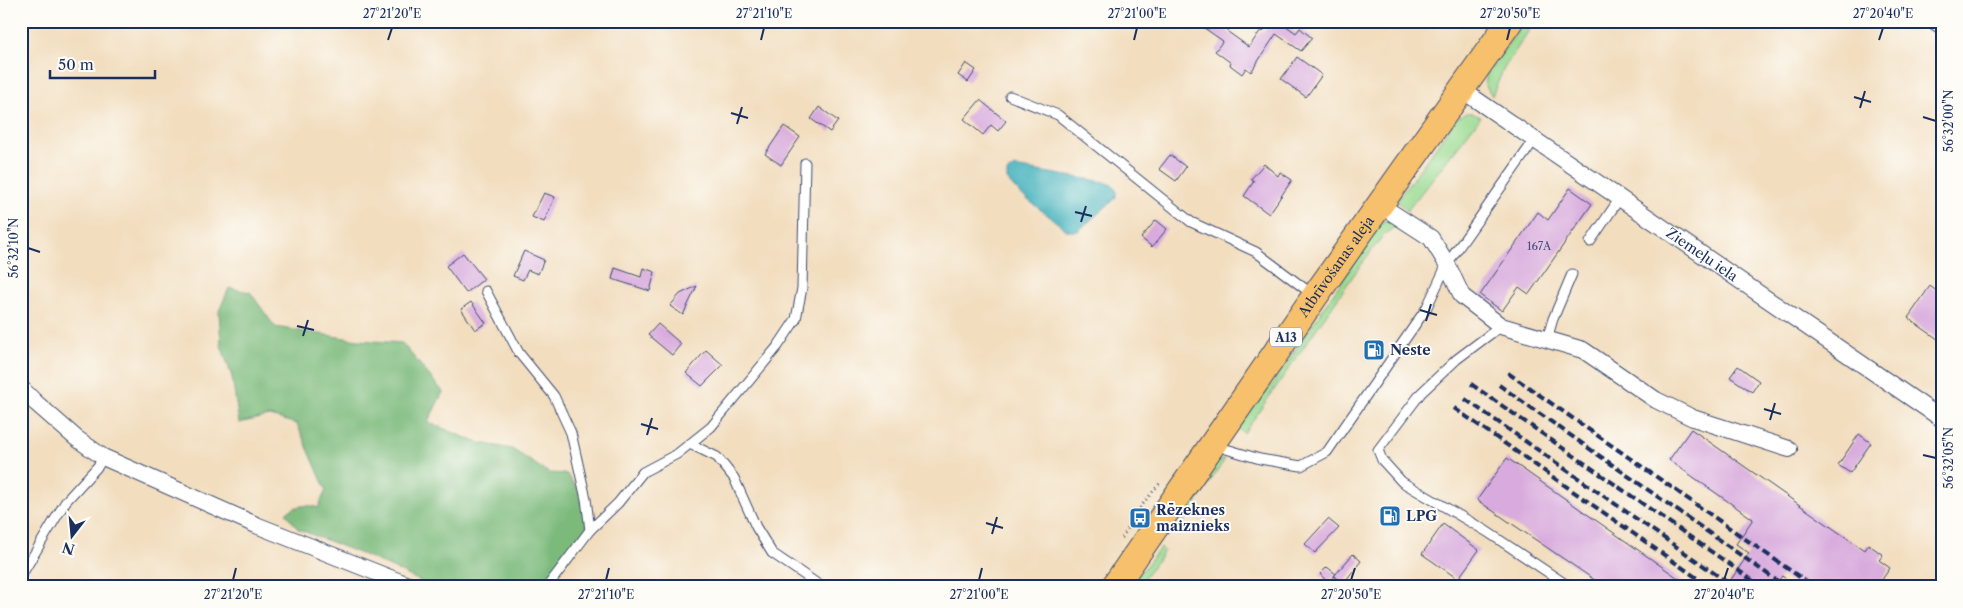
<svg xmlns="http://www.w3.org/2000/svg" width="1963" height="608" font-family="'Libre Caslon Text',serif">
	<rect width="100%" height="100%" fill="#fdfcf7"/>
	<filter id="ink" filterUnits="userSpaceOnUse"><feTurbulence type="fractalNoise" baseFrequency=".02" numOctaves="2"/><feDisplacementMap in="SourceGraphic" scale="10" xChannelSelector="R" yChannelSelector="G"/><feConvolveMatrix kernelMatrix="1 2 1 2 8 2 1 2 1" color-interpolation-filters="sRGB"/></filter>
	<filter id="wash" filterUnits="userSpaceOnUse"><feTurbulence type="fractalNoise" baseFrequency=".0096" numOctaves="4" result="noise"/><feDisplacementMap in="SourceGraphic" scale="20" xChannelSelector="R" yChannelSelector="G"/><feGaussianBlur stdDeviation="1.12" result="paint"/><feColorMatrix in="noise" values="0 0 0 0 0 0 0 0 0 0 0 0 0 0 0 0 0 1.4 0 .05"/><feComposite in="paint" operator="in"/></filter>
	<g filter="url(#wash)">
		<rect width="100%" height="100%" fill="#f2ddbe"/>
		<g fill="#9ada91" stroke="#5a8478">
			<path d="M 1525,21 L 1535,21 L 1503,70 L 1492,96 L 1485,84 L 1487,74 Z"/>
			<path d="M 1466,113 L 1471,113 L 1481,117 L 1407,211 L 1397,201 L 1455,120 Z"/>
			<path d="M 1388,220 L 1399,223 L 1382,237 L 1362,263 L 1244,433 L 1235,427 L 1250,408 L 1272,385 L 1382,221 Z"/>
			<path d="M 1225,459 L 1179,530 L 1174,529 L 1182,517 L 1192,490 L 1218,460 Z"/>
			<path d="M 1161,547 L 1164,551 L 1138,587 L 1129,587 Z"/>
		</g>
		<path fill="#7bba7b" stroke="#4b746c" d="M 229,288 L 250,292 L 275,327 L 358,340 L 402,343 L 443,392 L 428,422 L 476,442 L 512,449 L 549,473 L 567,474 L 580,493 L 588,533 L 547,587 L 433,587 L 369,557 L 298,529 L 286,513 C 296,506 306,503 318,508 L 326,490 L 297,424 L 270,416 L 239,423 L 232,377 L 221,345 L 219,311 Z"/>
		<path fill="#40b0bb" stroke="#2e708c" d="M 1014,167 L 1105,182 L 1113,185 L 1117,192 L 1115,199 L 1078,231 L 1068,231 L 1019,193 L 1007,180 L 1007,172 Z"/>
		<g id="blocks">
			<g fill="#d8aadd">
				<path d="M 1194,21 L 1217,21 L 1229,30 L 1228,32 L 1249,47 L 1261,30 L 1263,32 L 1271,21 L 1279,21 L 1296,33 L 1300,28 L 1312,38 L 1301,51 L 1276,34 L 1251,72 L 1246,68 L 1242,74 L 1230,65 L 1231,63 L 1215,51 L 1223,41 Z"/>
				<path d="M 1297,57 L 1322,75 L 1306,97 L 1281,79 Z"/>
				<path d="M 966,63 L 976,70 L 968,82 L 958,75 Z"/>
				<path d="M 980,100 L 1006,121 L 998,131 L 991,125 L 983,135 L 964,119 Z"/>
				<path d="M 819,107 L 838,121 L 830,132 L 811,119 Z"/>
				<path d="M 784,126 L 800,137 L 781,165 L 765,154 Z"/>
				<path d="M 1170,155 L 1186,167 L 1176,181 L 1159,169 Z"/>
				<path d="M 1264,164 L 1278,176 L 1280,172 L 1292,180 L 1269,214 L 1244,196 L 1254,181 L 1251,179 Z"/>
				<path d="M 1570,188 L 1592,204 L 1529,294 L 1519,287 L 1502,311 L 1480,295 L 1538,212 L 1548,220 Z"/>
				<path d="M 544,193 L 555,197 L 544,222 L 532,217 Z"/>
				<path d="M 1156,220 L 1167,229 L 1152,247 L 1141,238 Z"/>
				<path d="M 524,251 L 544,260 L 538,274 L 528,270 L 523,280 L 513,276 Z"/>
				<path d="M 463,253 L 484,279 L 466,293 L 446,266 Z"/>
				<path d="M 615,268 L 641,277 L 643,268 L 655,272 L 650,291 L 612,279 Z"/>
				<path d="M 697,286 L 683,315 L 670,306 L 680,294 Z"/>
				<path d="M 1930,286 L 1942,295 L 1942,342 L 1908,318 Z"/>
				<path d="M 471,302 L 486,323 L 475,330 L 461,309 Z"/>
				<path d="M 658,324 L 681,344 L 672,355 L 648,335 Z"/>
				<path d="M 706,350 L 723,365 L 702,386 L 686,373 Z"/>
				<path d="M 1738,366 L 1759,381 L 1752,392 L 1730,377 Z"/>
				<path d="M 1691,429 L 1864,550 L 1868,544 L 1883,555 L 1879,560 L 1890,568 L 1877,587 L 1798,587 L 1782,576 L 1774,587 L 1726,587 L 1749,553 L 1736,544 L 1753,519 L 1669,460 Z"/>
				<path d="M 1859,434 L 1871,443 L 1850,473 L 1838,465 Z"/>
				<path d="M 1507,458 L 1691,587 L 1605,587 L 1477,500 Z"/>
				<path d="M 1328,519 L 1339,528 L 1315,553 L 1305,544 Z"/>
				<path d="M 1443,524 L 1479,550 L 1458,579 L 1422,554 Z"/>
				<path d="M 1353,554 L 1361,561 L 1343,584 L 1334,576 Z"/>
				<path d="M 1327,567 L 1336,574 L 1328,583 L 1320,574 Z"/>
			</g>
		</g>
	</g>
	<g filter="url(#ink)">
		<use href="#blocks" fill-opacity="0" stroke="#3b496c" stroke-width="1"/>
		<g fill="none" stroke-linecap="round" stroke-linejoin="round">
			<g stroke="#3b496c" stroke-width="11">
				<g id="lane">
					<path d="M 1928,21 L 1942,30"/>
					<path d="M 1010,96 L 1058,115 L 1191,222 L 1256,252 L 1312,294"/>
					<path d="M 1590,242 L 1620,198"/>
					<path d="M 486,291 L 519,353 L 554,396 L 571,433 L 586,499 L 590,530"/>
					<path d="M 1501,326 L 1457,359 L 1421,393 L 1378,450 L 1382,460 L 1402,482 L 1486,531 L 1570,587"/>
					<path d="M 1547,339 L 1553,319 L 1572,274"/>
					<path d="M 1217,443 L 1226,449 L 1260,459 L 1301,466 L 1327,452 L 1426,309 L 1447,264 L 1535,139"/>
					<path d="M 690,444 L 717,457 L 734,478 L 756,527 L 772,553 L 822,587"/>
					<path d="M 21,576 L 66,501 L 98,466 L 103,457"/>
					<path d="M 547,587 L 590,530 L 618,503 L 643,472 L 677,454 L 711,427 L 778,346 L 796,319 L 802,288 L 805,163"/>
				</g>
			</g>
			<g stroke="#3b496c" stroke-width="18">
				<g id="street">
					<path id="s1" d="M 1462,90 L 1942,419"/>
					<path d="M 1380,205 L 1431,238 L 1447,264 L 1462,296 L 1501,326 L 1583,350 L 1656,400 L 1693,418 L 1789,449"/>
					<path d="M 21,388 L 36,403 L 76,438 L 103,457 L 256,525 L 413,587"/>
				</g>
			</g>
			<g stroke="#3b496c" stroke-width="28">
				<g id="primary">
					<path id="s2" d="M 1114,587 L 1315,296 L 1510,21"/>
				</g>
			</g>
			<path stroke="#3b496c" stroke-width="2.5" stroke-dasharray="1 4" stroke-linecap="butt" d="M 1122,538 L 1141,506 L 1160,483"/>
			<use href="#lane" stroke="#fff" stroke-width="9"/>
			<use href="#street" stroke="#fff" stroke-width="16"/>
			<use href="#primary" stroke="#f7c06c" stroke-width="26"/>
			<g stroke="#1b2f5e" stroke-width="4" stroke-dasharray="8 4" stroke-linecap="butt">
				<path d="M 1508,373 L 1814,587"/>
				<path d="M 1471,384 L 1762,587"/>
				<path d="M 1499,385 L 1786,587"/>
				<path d="M 1465,399 L 1734,587"/>
				<path d="M 1454,408 L 1710,587"/>
			</g>
		</g>
	</g>
	<path fill="none" stroke="#1b2f5e" stroke-width="2" d="M 388,40 L 392,28M 761,40 L 764,28M 1134,40 L 1137,28M 1507,40 L 1510,28M 1879,40 L 1883,28M 1854,97 L 1871,102M 1860,108 L 1865,91M 731,113 L 748,118M 1923,117 L 1936,121M 737,124 L 742,107M 1075,212 L 1092,216M 1081,222 L 1086,206M 28,248 L 40,252M 1420,310 L 1437,315M 1426,321 L 1431,304M 297,326 L 314,330M 303,336 L 308,320M 1764,409 L 1781,414M 1770,420 L 1775,403M 641,424 L 658,429M 647,435 L 652,418M 1923,455 L 1936,458M 986,523 L 1003,528M 992,534 L 997,517M 233,580 L 236,568M 606,580 L 609,568M 979,580 L 982,568M 1351,580 L 1355,568M 1724,580 L 1728,568"/>
	<defs>
		<g id="fuel-square" transform="scale(1.125)"><rect x="-9" y="-9" width="18" height="18" rx="4" fill="#1f6fb2" stroke="#fdfcf7"/><path d="M-5.5-6h7V0h2V4h1.3V-2.5L3-4.5l.8-.8L6-3V5H2.5V1h-1V6h-7ZM-4.2-4.7v3.2H.2V-4.7Z" fill="#fff"/></g>
		<g id="bus-square" transform="scale(1.125)"><rect x="-9" y="-9" width="18" height="18" rx="4" fill="#1f6fb2" stroke="#fdfcf7"/><path d="M-5-6H5V4H4V6H2V4H-2V6H-4V4H-5ZM-3.5-4V0h7V-4ZM-3.5 1.2v1.5H-2V1.2ZM2 1.2v1.5H3.5V1.2Z" fill="#fff"/></g>
	</defs>
	<g fill-rule="evenodd">
		<use href="#fuel-square" x="1374" y="350"/>
		<use href="#fuel-square" x="1390" y="516"/>
		<use href="#bus-square" x="1140" y="518"/>
	</g>
	<g text-anchor="middle" dominant-baseline="central" stroke-width="4" stroke-linejoin="round" paint-order="stroke">
		<g font-size="11" fill="#4a4e7e">
			<text x="1539" y="246">167A</text>
		</g>
		<rect fill="#fdfcf7" stroke="#5f6c8c" stroke-width="1" x="1270" y="327.5" width="32" height="19" rx="4"/>
		<g font-size="12" font-weight="bold" fill="#1b2f5e">
			<text x="1286" y="337">A13</text>
		</g>
		<g font-size="14" fill="#1b2f5e" stroke="#fdfcf7">
			<text stroke="none"><textPath href="#s1" startOffset="291">Ziemeļu iela</textPath></text>
			<text stroke="none"><textPath href="#s2" startOffset="390">Atbrīvošanas aleja</textPath></text>
		</g>
		<g font-size="14" font-weight="bold" fill="#1b2f5e" stroke="#fdfcf7" text-anchor="start">
			<text x="1390" y="350">Neste</text>
			<text x="1156" y="510">Rēzeknes<tspan x="1156" dy="16">maiznieks</tspan></text>
			<text x="1406" y="516">LPG</text>
		</g>
	</g>
	<rect width="1963" height="608" fill="none" stroke="#fdfcf7" stroke-width="55"/>
	<g transform="translate(72 536) rotate(196)" stroke="#fdfcf7" stroke-width="4" paint-order="stroke">
	<path d="M0-4L9 19L0 12L-9 19Z" fill="#1b2f5e"/>
	<text y="-8" font-size="14" font-weight="bold" text-anchor="middle" fill="#1b2f5e">N</text>
	</g>
	<path d="M50 70v8h105v-8" fill="none" stroke="#1b2f5e" stroke-width="2.5"/>
	<text x="58" y="70" font-size="15" fill="#1b2f5e" stroke="#fdfcf7" stroke-width="4" paint-order="stroke">50 m</text>
	<rect x="28" y="28" width="1908" height="552" fill="none" stroke="#1b2f5e" stroke-width="2"/>
	<g font-size="12" text-anchor="middle" fill="#1b2f5e">
		<text x="392" y="18">27°21'20"E</text>
		<text x="764" y="18">27°21'10"E</text>
		<text x="1137" y="18">27°21'00"E</text>
		<text x="1510" y="18">27°20'50"E</text>
		<text x="1883" y="18">27°20'40"E</text>
		<text transform="translate(1949 121) rotate(-90)" y="4">56°32'00"N</text>
		<text transform="translate(14 248) rotate(-90)" y="4">56°32'10"N</text>
		<text transform="translate(1949 458) rotate(-90)" y="4">56°32'05"N</text>
		<text x="233" y="599">27°21'20"E</text>
		<text x="606" y="599">27°21'10"E</text>
		<text x="979" y="599">27°21'00"E</text>
		<text x="1351" y="599">27°20'50"E</text>
		<text x="1724" y="599">27°20'40"E</text>
	</g>
</svg>
